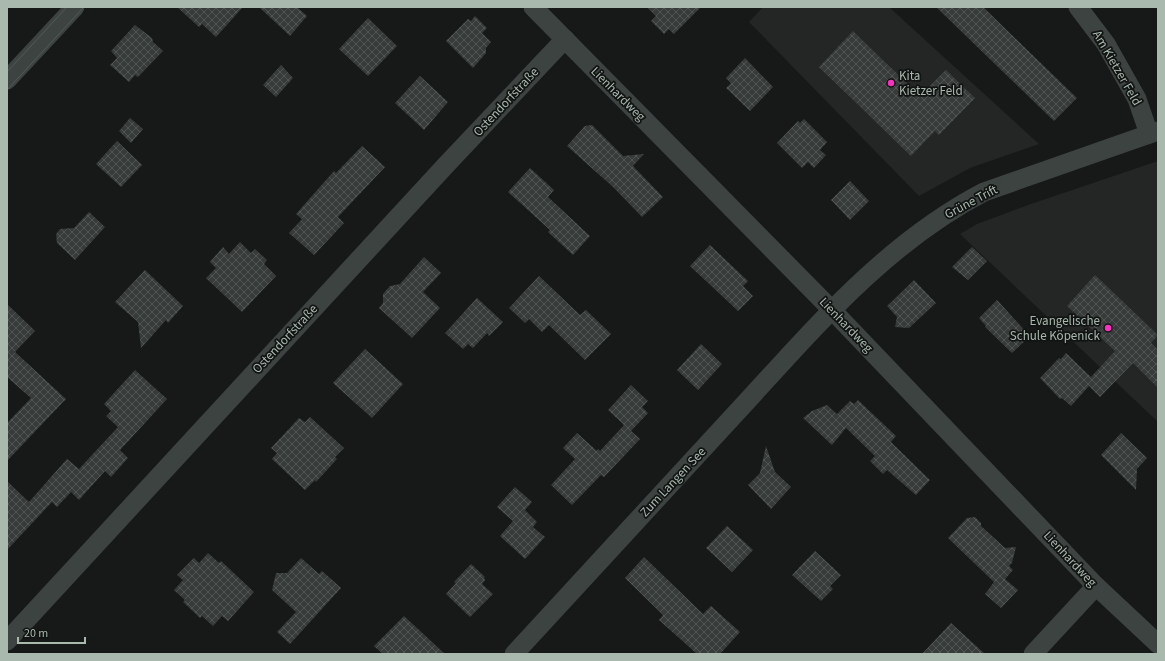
<svg xmlns="http://www.w3.org/2000/svg" width="1165" height="661" font-family="'Source Sans 3',sans-serif">
	<defs>
		<pattern id="building-cross-hatch" width="8" height="8" patternUnits="userSpaceOnUse"><rect width="8" height="8" fill="#373b39"/><path d="M0 0l8 8M0 8l8-8" fill="none" stroke="#515553"/></pattern>
	</defs>
	<rect width="100%" height="100%" fill="#171918"/>
	<g fill="#232625">
		<path d="M 763,7 L 889,7 L 1039,144 L 970,168 L 919,196 L 749,22 Z"/>
		<path d="M 1158,161 L 1158,422 L 960,234 L 977,224 L 1031,204 Z"/>
	</g>
	<g fill="url(#building-cross-hatch)">
		<path d="M 177,7 L 243,7 L 216,37 L 202,24 L 199,27 Z"/>
		<path d="M 259,7 L 297,7 L 307,16 L 290,36 Z"/>
		<path d="M 647,7 L 701,7 L 674,34 L 669,29 L 664,34 L 651,21 L 656,16 Z"/>
		<path d="M 936,7 L 983,7 L 1077,98 L 1054,121 Z"/>
		<path d="M 475,16 L 487,28 L 482,33 L 491,42 L 486,48 L 486,53 L 473,68 L 446,41 L 468,19 L 471,21 Z"/>
		<path d="M 368,18 L 397,46 L 368,76 L 339,49 Z"/>
		<path d="M 135,25 L 152,38 L 153,42 L 163,51 L 138,77 L 135,75 L 129,82 L 110,65 L 117,58 L 111,51 Z"/>
		<path d="M 853,31 L 920,96 L 946,70 L 975,98 L 939,135 L 935,131 L 911,156 L 819,67 Z"/>
		<path d="M 745,58 L 773,87 L 750,111 L 726,88 L 731,83 L 726,78 Z"/>
		<path d="M 281,65 L 293,78 L 276,97 L 263,85 Z"/>
		<path d="M 420,76 L 448,102 L 424,130 L 395,103 Z"/>
		<path d="M 130,118 L 143,129 L 131,143 L 119,131 Z"/>
		<path d="M 804,119 L 827,142 L 820,150 L 826,155 L 814,168 L 808,162 L 802,168 L 777,143 L 798,121 L 800,123 Z"/>
		<path d="M 592,125 L 623,156 L 644,154 L 633,166 L 663,197 L 642,217 L 613,187 L 567,146 L 585,126 Z"/>
		<path d="M 117,141 L 142,165 L 121,187 L 96,164 Z"/>
		<path d="M 362,146 L 385,167 L 338,217 L 344,223 L 314,255 L 289,233 L 302,219 L 296,214 L 334,171 L 336,173 Z"/>
		<path d="M 530,168 L 554,190 L 548,197 L 590,236 L 573,255 L 548,232 L 550,230 L 508,192 Z"/>
		<path d="M 850,181 L 869,201 L 850,220 L 831,200 Z"/>
		<path d="M 89,212 L 105,227 L 75,260 L 57,243 L 56,234 L 60,229 L 74,228 Z"/>
		<path d="M 240,242 L 251,253 L 255,249 L 267,260 L 264,264 L 276,276 L 242,312 L 206,278 L 216,268 L 210,262 L 223,247 L 229,254 Z"/>
		<path d="M 710,245 L 748,281 L 743,286 L 753,296 L 738,311 L 690,266 Z"/>
		<path d="M 972,247 L 987,261 L 968,280 L 952,267 Z"/>
		<path d="M 424,257 L 441,273 L 423,292 L 440,308 L 412,338 L 379,308 L 383,303 L 383,294 L 390,286 L 400,284 Z"/>
		<path d="M 145,270 L 183,306 L 168,323 L 166,320 L 141,348 L 138,322 L 115,302 Z"/>
		<path d="M 1095,275 L 1158,335 L 1151,343 L 1158,350 L 1158,388 L 1133,363 L 1100,397 L 1089,386 L 1071,406 L 1062,398 L 1060,399 L 1040,378 L 1059,358 L 1061,359 L 1066,353 L 1091,377 L 1115,351 L 1067,306 Z"/>
		<path d="M 539,276 L 580,315 L 586,310 L 611,334 L 585,360 L 549,325 L 542,332 L 529,319 L 525,323 L 509,308 Z"/>
		<path d="M 914,280 L 936,303 L 909,328 L 895,327 L 897,317 L 887,306 Z"/>
		<path d="M 477,298 L 503,322 L 489,336 L 487,333 L 473,348 L 468,344 L 463,349 L 445,333 Z"/>
		<path d="M 997,300 L 1030,336 L 1012,353 L 985,327 L 986,326 L 979,318 Z"/>
		<path d="M 7,304 L 35,331 L 15,352 L 66,399 L 7,461 L 7,423 L 31,398 L 7,377 Z"/>
		<path d="M 701,344 L 722,364 L 698,390 L 677,370 Z"/>
		<path d="M 365,349 L 403,384 L 372,418 L 333,383 Z"/>
		<path d="M 135,370 L 167,399 L 120,450 L 128,458 L 111,477 L 105,471 L 79,500 L 71,492 L 57,507 L 52,502 L 7,550 L 7,481 L 29,502 L 67,459 L 79,469 L 118,427 L 106,416 L 111,411 L 104,404 Z"/>
		<path d="M 631,385 L 648,401 L 642,407 L 648,413 L 631,431 L 640,439 L 604,477 L 601,475 L 572,505 L 551,485 L 575,459 L 563,448 L 577,433 L 597,451 L 598,449 L 600,451 L 624,425 L 608,410 Z"/>
		<path d="M 858,400 L 896,436 L 891,442 L 930,480 L 916,495 L 887,470 L 883,474 L 870,461 L 875,456 L 846,428 L 832,445 L 803,418 L 812,411 L 827,405 L 837,414 L 850,401 L 854,404 Z"/>
		<path d="M 310,417 L 344,448 L 335,457 L 337,459 L 316,482 L 315,480 L 305,490 L 272,459 L 277,453 L 271,448 L 299,418 L 305,422 Z"/>
		<path d="M 1121,433 L 1147,458 L 1137,469 L 1136,490 L 1101,455 Z"/>
		<path d="M 766,446 L 775,472 L 791,487 L 771,509 L 748,485 L 760,473 Z"/>
		<path d="M 515,487 L 532,502 L 525,510 L 537,522 L 533,527 L 545,537 L 525,559 L 500,536 L 513,521 L 497,507 Z"/>
		<path d="M 975,517 L 981,523 L 981,526 L 1005,548 L 1016,547 L 1012,563 L 1009,566 L 1013,570 L 1005,579 L 1018,590 L 1001,608 L 985,594 L 994,582 L 948,538 L 967,518 Z"/>
		<path d="M 727,526 L 753,550 L 732,572 L 706,548 Z"/>
		<path d="M 815,551 L 841,575 L 830,586 L 833,589 L 821,601 L 792,575 Z"/>
		<path d="M 208,553 L 219,563 L 221,561 L 254,592 L 228,621 L 222,616 L 213,626 L 202,616 L 200,618 L 183,602 L 185,600 L 174,590 L 183,580 L 177,575 L 194,558 L 199,563 Z"/>
		<path d="M 644,557 L 703,614 L 711,606 L 740,632 L 720,654 L 697,654 L 659,620 L 663,615 L 625,578 Z"/>
		<path d="M 301,558 L 319,574 L 322,571 L 341,588 L 290,644 L 277,632 L 296,612 L 272,590 L 276,573 L 287,573 Z"/>
		<path d="M 471,564 L 485,577 L 484,578 L 485,580 L 482,584 L 493,594 L 470,617 L 446,594 L 456,583 L 454,582 Z"/>
		<path d="M 404,616 L 445,654 L 383,654 L 374,646 Z"/>
		<path d="M 951,623 L 985,654 L 922,654 Z"/>
	</g>
	<g fill="none" stroke-linecap="round" stroke-linejoin="round">
		<g stroke="#3d4340" stroke-width="19">
			<path d="M 533,7 L 832,310 L 1096,586 L 1158,644"/>
			<path d="M 1078,7 L 1106,44 L 1137,99 L 1149,134"/>
			<path d="M 7,80 L 75,7"/>
			<path d="M 7,641 L 446,165 L 565,39"/>
			<path d="M 514,654 C 588,573 663,493 737,412 C 812,331 884,244 984,192 L 1158,131"/>
			<path d="M 1033,654 L 1096,586"/>
		</g>
		<g stroke="#535b56" stroke-width="1">
			<path d="M 7,72 L 67,7"/>
			<path d="M 7,90 L 84,7"/>
		</g>
	</g>
	<g fill="#f334bd" stroke="#121413" stroke-width="1.5">
		<circle cx="891" cy="83" r="4"/>
		<circle cx="1108" cy="328" r="4"/>
	</g>
	<g text-anchor="middle" dominant-baseline="central" stroke-width="3.5" stroke-linejoin="round" paint-order="stroke">
		<g font-size="13" fill="#a9b9ae" stroke="#121413">
			<text transform="translate(1117 68) rotate(60)">Am Kietzer Feld</text>
			<text transform="translate(618 94) rotate(45)">Lienhardweg</text>
			<text transform="translate(506 102) rotate(-47)">Ostendorfstraße</text>
			<text transform="translate(971 202) rotate(-28)">Grüne Trift</text>
			<text transform="translate(846 325) rotate(46)">Lienhardweg</text>
			<text transform="translate(285 339) rotate(-47)">Ostendorfstraße</text>
			<text transform="translate(673 482) rotate(-47)">Zum Langen See</text>
			<text transform="translate(1070 559) rotate(47)">Lienhardweg</text>
		</g>
		<g font-size="13" fill="#a9b9ae" stroke="#121413" text-anchor="start">
			<text x="899" y="76">Kita<tspan x="899" dy="15">Kietzer Feld</tspan></text>
			<text x="1100" y="321" text-anchor="end">Evangelische<tspan x="1100" dy="15">Schule Köpenick</tspan></text>
		</g>
	</g>
	<rect width="1165" height="661" fill="none" stroke="#a9b9ae" stroke-width="16"/>
	<path d="M18 637v6h67v-6" fill="none" stroke="#a9b9ae" stroke-width="2"/>
	<text x="24" y="637" font-size="12" fill="#a9b9ae" stroke="#121413" stroke-width="3" paint-order="stroke">20 m</text>
</svg>
